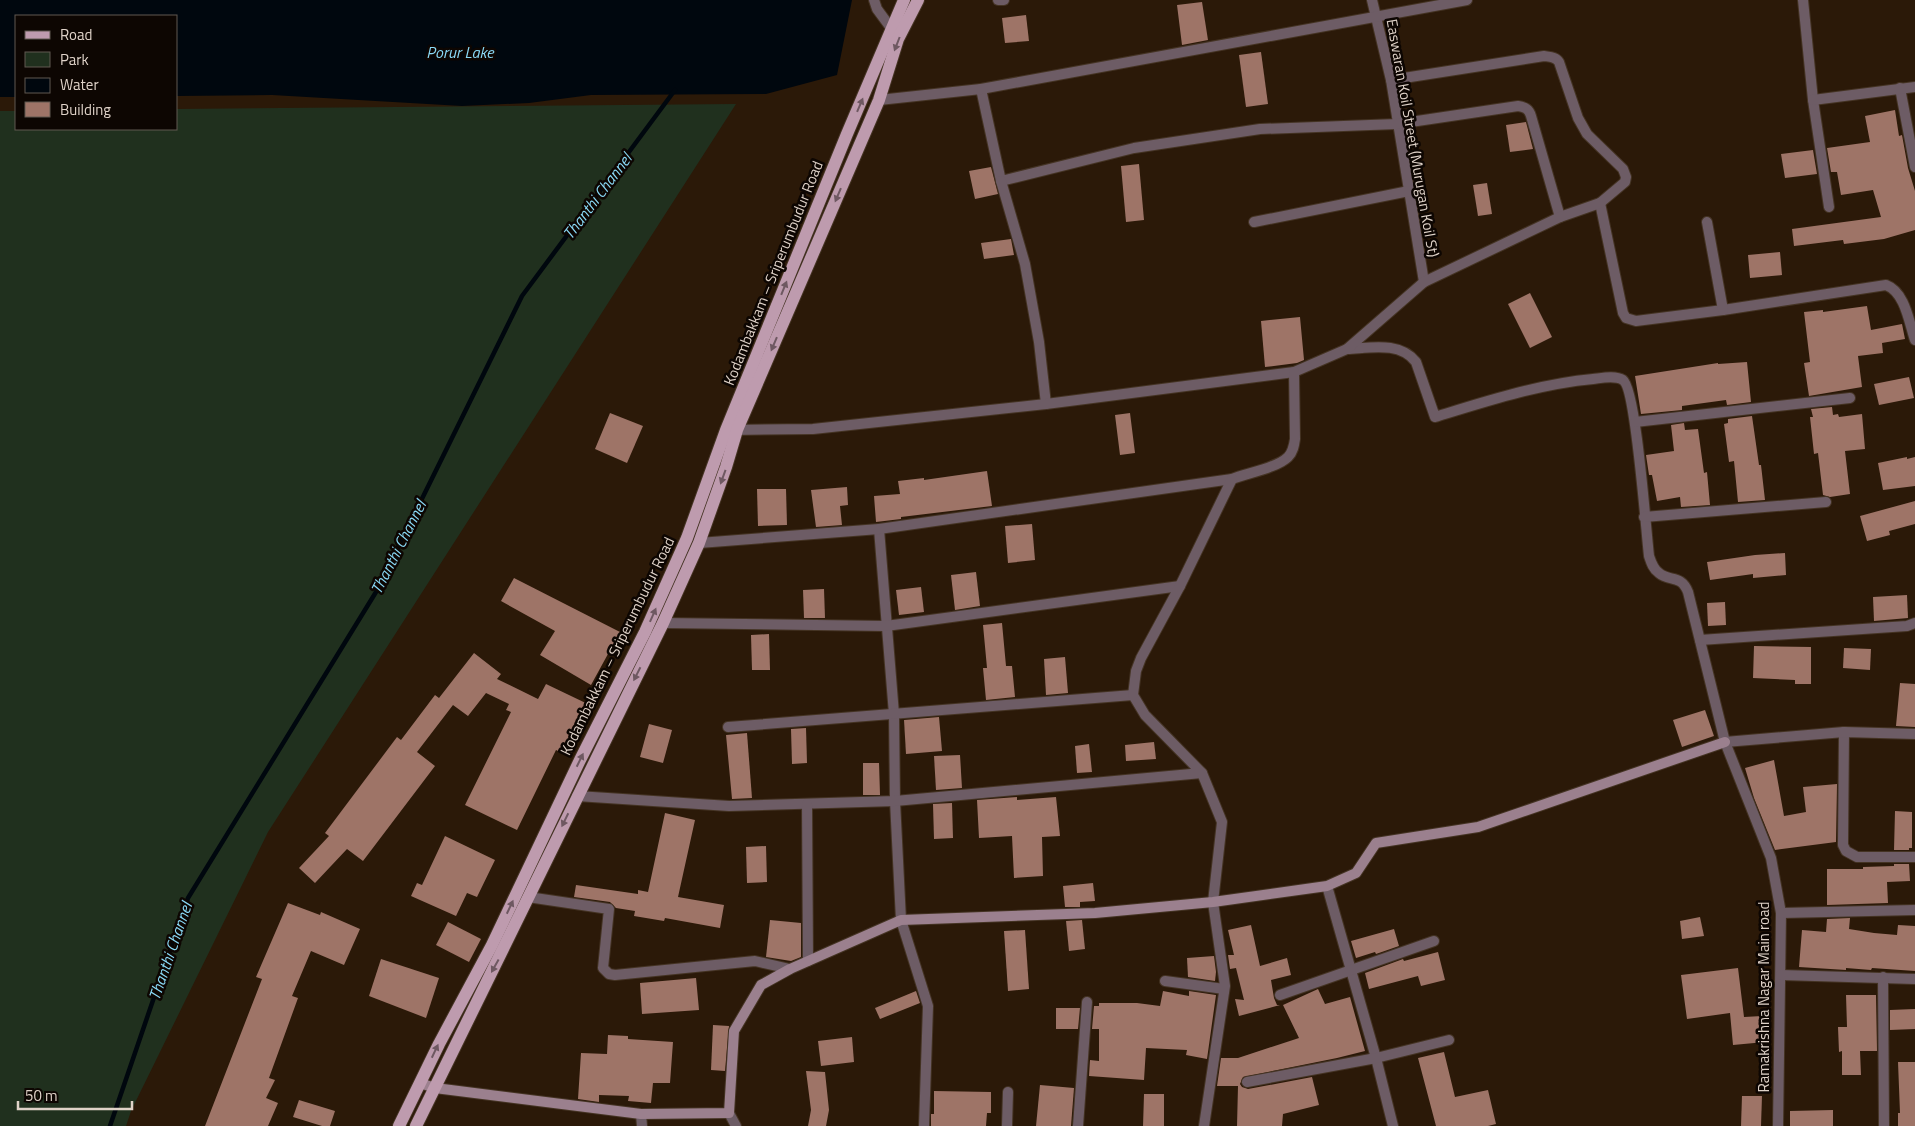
<svg xmlns="http://www.w3.org/2000/svg" width="1915" height="1126" font-family="'Titillium Web',sans-serif">
	<rect width="100%" height="100%" fill="#2b1908"/>
	<path fill="#20301e" d="M 736,104 L 268,832 L 131,1111 L 126,1126 L 0,1126 L 0,111 L 16,111 L 16,129 L 176,129 L 176,109 Z"/>
	<path fill="#00070e" d="M 0,0 L 852,0 L 837,75 L 766,94 L 591,95 L 529,103 L 462,106 L 272,95 L 176,96 L 176,16 L 16,16 L 16,97 L 0,97 Z"/>
	<g fill="none" stroke-linecap="round" stroke-linejoin="round">
		<path stroke="#00070e" stroke-width="4.5" d="M 110,1126 L 188,898 L 376,592 L 522,296 L 675,90"/>
	</g>
	<g fill="#9e7467">
		<path d="M 1202,2 L 1208,40 L 1182,45 L 1177,5 Z"/>
		<path d="M 1026,15 L 1029,41 L 1005,43 L 1002,18 Z"/>
		<path d="M 1261,52 L 1268,104 L 1246,107 L 1239,55 Z"/>
		<path d="M 1895,110 L 1899,136 L 1902,135 L 1908,168 L 1915,191 L 1915,230 L 1884,239 L 1844,244 L 1843,240 L 1794,246 L 1792,229 L 1881,217 L 1873,190 L 1841,195 L 1837,172 L 1831,172 L 1827,148 L 1870,142 L 1865,116 Z"/>
		<path d="M 1526,122 L 1533,149 L 1510,152 L 1506,125 Z"/>
		<path d="M 1813,150 L 1817,174 L 1785,178 L 1781,154 Z"/>
		<path d="M 1139,164 L 1144,220 L 1126,222 L 1121,166 Z"/>
		<path d="M 991,167 L 998,194 L 975,199 L 969,171 Z"/>
		<path d="M 1487,183 L 1492,214 L 1478,216 L 1473,185 Z"/>
		<path d="M 1011,239 L 1014,255 L 984,259 L 981,243 Z"/>
		<path d="M 1780,252 L 1782,275 L 1750,278 L 1748,255 Z"/>
		<path d="M 1530,293 L 1552,337 L 1530,348 L 1508,304 Z"/>
		<path d="M 1867,306 L 1871,330 L 1902,324 L 1905,339 L 1882,343 L 1883,353 L 1858,356 L 1862,387 L 1809,396 L 1804,363 L 1810,362 L 1804,312 L 1823,310 L 1823,312 Z"/>
		<path d="M 1300,317 L 1304,360 L 1297,363 L 1265,367 L 1261,321 Z"/>
		<path d="M 1747,362 L 1751,402 L 1727,405 L 1726,400 L 1682,406 L 1682,410 L 1641,414 L 1635,376 L 1718,363 L 1718,364 Z"/>
		<path d="M 1909,377 L 1914,398 L 1879,405 L 1874,384 Z"/>
		<path d="M 1832,407 L 1833,415 L 1838,414 L 1839,417 L 1862,414 L 1865,449 L 1845,451 L 1850,494 L 1830,497 L 1823,495 L 1818,453 L 1814,454 L 1810,417 L 1813,417 L 1811,409 Z"/>
		<path d="M 610,413 L 643,426 L 627,463 L 595,449 Z"/>
		<path d="M 1130,413 L 1135,453 L 1120,455 L 1115,415 Z"/>
		<path d="M 1752,416 L 1759,465 L 1761,465 L 1765,500 L 1738,502 L 1734,461 L 1729,462 L 1724,424 L 1728,423 L 1728,419 Z"/>
		<path d="M 1684,423 L 1685,430 L 1698,429 L 1704,473 L 1707,472 L 1710,505 L 1681,507 L 1680,497 L 1657,501 L 1652,475 L 1649,475 L 1646,455 L 1674,451 L 1671,425 Z"/>
		<path d="M 1907,457 L 1907,459 L 1915,457 L 1915,486 L 1883,490 L 1878,463 Z"/>
		<path d="M 987,471 L 992,506 L 901,517 L 901,519 L 876,522 L 874,496 L 900,494 L 898,481 L 924,478 L 924,480 Z"/>
		<path d="M 847,487 L 848,505 L 840,506 L 842,525 L 816,527 L 811,490 Z"/>
		<path d="M 757,489 L 786,489 L 787,525 L 758,526 Z"/>
		<path d="M 1915,501 L 1915,524 L 1889,531 L 1890,535 L 1867,541 L 1860,516 Z"/>
		<path d="M 1032,524 L 1035,560 L 1008,563 L 1005,526 Z"/>
		<path d="M 1785,553 L 1786,575 L 1753,578 L 1753,574 L 1710,580 L 1707,562 L 1755,555 Z"/>
		<path d="M 976,572 L 980,606 L 955,610 L 951,575 Z"/>
		<path d="M 514,578 L 620,632 L 591,685 L 540,655 L 555,631 L 501,601 Z"/>
		<path d="M 921,587 L 924,612 L 899,615 L 896,590 Z"/>
		<path d="M 824,589 L 825,618 L 804,618 L 803,590 Z"/>
		<path d="M 1907,595 L 1908,618 L 1874,621 L 1873,597 Z"/>
		<path d="M 1725,602 L 1726,625 L 1708,626 L 1707,603 Z"/>
		<path d="M 1002,623 L 1006,666 L 1012,666 L 1015,697 L 986,700 L 983,668 L 987,668 L 983,625 Z"/>
		<path d="M 769,634 L 770,670 L 752,670 L 751,635 Z"/>
		<path d="M 1754,646 L 1811,647 L 1811,684 L 1795,684 L 1795,680 L 1753,678 Z"/>
		<path d="M 1844,648 L 1871,649 L 1870,670 L 1843,668 Z"/>
		<path d="M 474,653 L 501,674 L 497,679 L 538,699 L 546,684 L 594,707 L 570,757 L 556,750 L 517,830 L 465,805 L 511,712 L 506,710 L 509,704 L 486,693 L 468,716 L 453,705 L 417,752 L 435,766 L 363,861 L 347,849 L 315,883 L 299,868 L 329,836 L 325,833 L 397,737 L 401,740 L 435,695 L 439,698 Z"/>
		<path d="M 1065,657 L 1068,693 L 1046,695 L 1044,659 Z"/>
		<path d="M 1900,683 L 1915,684 L 1915,727 L 1896,726 Z"/>
		<path d="M 1705,710 L 1714,736 L 1682,747 L 1673,720 Z"/>
		<path d="M 939,717 L 942,751 L 906,754 L 904,720 Z"/>
		<path d="M 649,724 L 672,730 L 663,763 L 640,757 Z"/>
		<path d="M 806,728 L 807,763 L 792,764 L 791,729 Z"/>
		<path d="M 747,733 L 752,798 L 732,799 L 726,735 Z"/>
		<path d="M 1154,742 L 1156,759 L 1126,761 L 1125,745 Z"/>
		<path d="M 1089,744 L 1092,772 L 1077,773 L 1075,746 Z"/>
		<path d="M 960,755 L 962,788 L 936,790 L 934,756 Z"/>
		<path d="M 1774,760 L 1784,816 L 1806,812 L 1803,787 L 1837,784 L 1836,842 L 1775,850 L 1754,798 L 1745,768 Z"/>
		<path d="M 863,763 L 879,763 L 880,795 L 863,795 Z"/>
		<path d="M 1017,797 L 1017,800 L 1056,797 L 1060,836 L 1042,837 L 1043,876 L 1014,878 L 1012,836 L 979,838 L 977,800 Z"/>
		<path d="M 952,803 L 953,838 L 934,839 L 933,804 Z"/>
		<path d="M 1895,811 L 1912,812 L 1912,848 L 1909,848 L 1909,850 L 1894,850 Z"/>
		<path d="M 665,813 L 695,820 L 678,897 L 724,905 L 720,928 L 665,918 L 664,921 L 634,916 L 635,911 L 616,908 L 610,902 L 574,897 L 576,885 L 638,894 L 638,890 L 648,892 Z"/>
		<path d="M 445,836 L 495,860 L 477,897 L 467,893 L 456,916 L 411,896 L 417,883 L 422,885 Z"/>
		<path d="M 766,846 L 767,882 L 747,883 L 746,847 Z"/>
		<path d="M 1894,864 L 1909,864 L 1910,881 L 1887,882 L 1888,903 L 1827,905 L 1827,869 L 1863,869 L 1863,867 L 1894,866 Z"/>
		<path d="M 1093,883 L 1095,901 L 1080,902 L 1080,907 L 1065,907 L 1063,886 Z"/>
		<path d="M 288,903 L 320,915 L 321,912 L 360,929 L 344,965 L 311,951 L 292,996 L 298,998 L 269,1078 L 275,1080 L 266,1098 L 278,1103 L 268,1126 L 205,1126 L 262,979 L 256,977 Z"/>
		<path d="M 1700,917 L 1704,936 L 1682,939 L 1680,921 Z"/>
		<path d="M 1850,918 L 1849,929 L 1874,933 L 1897,935 L 1898,925 L 1915,926 L 1915,971 L 1872,968 L 1871,970 L 1846,968 L 1846,970 L 1799,967 L 1802,930 L 1826,932 L 1827,919 Z"/>
		<path d="M 770,920 L 801,923 L 801,957 L 791,961 L 766,957 Z"/>
		<path d="M 1082,920 L 1085,949 L 1069,951 L 1066,921 Z"/>
		<path d="M 448,922 L 481,939 L 469,962 L 436,945 Z"/>
		<path d="M 1251,925 L 1260,966 L 1287,958 L 1291,975 L 1271,980 L 1274,998 L 1277,1005 L 1280,1005 L 1239,1016 L 1235,999 L 1244,1000 L 1236,968 L 1230,969 L 1228,955 L 1234,955 L 1228,930 Z"/>
		<path d="M 1394,929 L 1399,946 L 1376,954 L 1375,952 L 1356,958 L 1351,941 Z"/>
		<path d="M 1025,930 L 1029,989 L 1008,991 L 1004,931 Z"/>
		<path d="M 1438,952 L 1445,980 L 1421,986 L 1418,976 L 1369,989 L 1365,973 L 1403,959 L 1404,961 Z"/>
		<path d="M 1214,956 L 1216,972 L 1215,981 L 1188,977 L 1187,958 Z"/>
		<path d="M 381,959 L 439,978 L 426,1018 L 369,996 Z"/>
		<path d="M 1738,968 L 1744,1017 L 1762,1016 L 1765,1042 L 1733,1045 L 1730,1013 L 1687,1019 L 1681,975 Z"/>
		<path d="M 696,978 L 699,1010 L 642,1014 L 640,983 Z"/>
		<path d="M 1318,989 L 1325,1004 L 1350,997 L 1365,1051 L 1337,1058 L 1243,1077 L 1240,1084 L 1242,1087 L 1248,1089 L 1312,1077 L 1319,1105 L 1283,1114 L 1282,1126 L 1237,1126 L 1238,1086 L 1217,1086 L 1221,1058 L 1238,1058 L 1299,1038 L 1283,1005 Z"/>
		<path d="M 916,991 L 920,1003 L 880,1019 L 875,1008 Z"/>
		<path d="M 1163,991 L 1189,996 L 1189,991 L 1216,995 L 1207,1059 L 1186,1055 L 1187,1050 L 1146,1048 L 1144,1080 L 1089,1076 L 1090,1060 L 1099,1061 L 1099,1029 L 1092,1029 L 1094,1006 L 1099,1006 L 1099,1003 L 1137,1003 L 1160,1006 Z"/>
		<path d="M 1846,995 L 1876,995 L 1877,1051 L 1860,1051 L 1861,1075 L 1842,1075 L 1842,1051 L 1839,1052 L 1838,1027 L 1847,1027 Z"/>
		<path d="M 1056,1008 L 1080,1008 L 1078,1029 L 1056,1029 Z"/>
		<path d="M 1915,1009 L 1915,1029 L 1890,1030 L 1890,1010 Z"/>
		<path d="M 713,1025 L 729,1026 L 725,1071 L 711,1070 Z"/>
		<path d="M 608,1035 L 628,1036 L 628,1039 L 673,1042 L 670,1083 L 653,1083 L 651,1103 L 628,1101 L 629,1096 L 599,1095 L 599,1102 L 578,1099 L 581,1053 L 607,1054 Z"/>
		<path d="M 852,1037 L 854,1062 L 821,1066 L 818,1041 Z"/>
		<path d="M 1444,1052 L 1455,1097 L 1488,1090 L 1496,1124 L 1488,1126 L 1436,1126 L 1418,1058 Z"/>
		<path d="M 1898,1062 L 1915,1062 L 1915,1126 L 1898,1126 L 1898,1113 L 1900,1113 Z"/>
		<path d="M 806,1071 L 825,1072 L 829,1110 L 826,1126 L 808,1126 L 811,1110 Z"/>
		<path d="M 1040,1085 L 1074,1088 L 1071,1126 L 1036,1126 Z"/>
		<path d="M 934,1091 L 991,1092 L 991,1113 L 987,1113 L 986,1126 L 931,1126 L 931,1114 L 934,1114 Z"/>
		<path d="M 1144,1094 L 1164,1094 L 1164,1126 L 1143,1126 Z"/>
		<path d="M 1742,1096 L 1762,1096 L 1761,1126 L 1741,1126 Z"/>
		<path d="M 299,1100 L 335,1111 L 330,1126 L 322,1126 L 293,1117 Z"/>
		<path d="M 1833,1110 L 1833,1126 L 1790,1126 L 1790,1111 Z"/>
	</g>
	<g fill="none" stroke-linecap="round" stroke-linejoin="round">
		<g stroke="#443323" stroke-width="12">
			<g id="street">
				<path d="M 874,0 L 877,9 L 891,28"/>
				<path d="M 998,0 L 1004,0"/>
				<path d="M 1372,0 L 1391,80 L 1424,282"/>
				<path d="M 1803,0 L 1813,100 L 1829,207"/>
				<path d="M 1900,88 L 1915,167"/>
				<path d="M 981,89 L 1001,181 L 1134,148 L 1260,129 L 1397,124 L 1518,106 C 1525,107 1529,109 1531,116 L 1560,217"/>
				<path d="M 879,100 L 981,89 L 1467,0"/>
				<path d="M 1813,100 L 1915,87"/>
				<path d="M 1001,181 L 1025,264 L 1039,342 L 1046,404"/>
				<path d="M 1600,203 L 1623,313 L 1626,318 L 1636,321 L 1723,310 L 1886,285 C 1905,292 1909,322 1915,340"/>
				<path d="M 1254,222 L 1409,191"/>
				<path d="M 1707,222 L 1723,310"/>
				<path d="M 1347,349 C 1370,348 1400,341 1416,362 L 1435,417 C 1487,401 1539,384 1593,379 C 1602,378 1615,375 1623,380 C 1636,389 1646,531 1649,556 C 1651,562 1653,569 1659,573 C 1669,582 1681,574 1688,592 L 1725,742 L 1771,858 L 1781,913 L 1778,1126"/>
				<path d="M 1635,422 L 1850,398"/>
				<path d="M 730,430 L 813,429 L 1046,404 L 1294,372 L 1347,349 L 1424,282 L 1560,217 L 1600,203 L 1625,182 L 1626,177 L 1623,169 L 1587,134 L 1578,118 L 1559,62 C 1556,57 1550,57 1544,56 L 1391,80"/>
				<path d="M 1644,517 L 1826,502"/>
				<path d="M 879,529 L 894,714 L 895,801 L 901,920 L 928,1006 L 924,1126"/>
				<path d="M 699,543 L 879,529 L 1232,479 C 1247,473 1277,468 1288,457 C 1293,452 1294,446 1295,439 L 1294,372"/>
				<path d="M 663,623 L 886,626 L 1180,586"/>
				<path d="M 1700,640 L 1907,626 L 1915,623"/>
				<path d="M 728,727 L 1133,695"/>
				<path d="M 1844,732 L 1843,845 L 1846,851 L 1857,857 L 1915,857"/>
				<path d="M 1725,742 L 1844,732 L 1915,734"/>
				<path d="M 577,796 L 729,806 L 895,801 L 1202,773"/>
				<path d="M 807,804 L 808,961"/>
				<path d="M 1327,886 L 1376,1058 L 1393,1126"/>
				<path d="M 528,897 L 609,909 L 603,968 L 609,974 L 615,975 L 755,961 L 790,969"/>
				<path d="M 1781,913 L 1915,910"/>
				<path d="M 1781,975 L 1915,979"/>
				<path d="M 1883,977 L 1884,1126"/>
				<path d="M 1165,981 L 1224,989"/>
				<path d="M 1280,995 L 1434,941"/>
				<path d="M 1247,1082 L 1376,1058 L 1449,1040"/>
				<path d="M 729,1113 L 736,1126"/>
				<path d="M 641,1114 L 642,1126"/>
				<path d="M 1007,1126 L 1008,1092"/>
				<path d="M 1078,1126 L 1087,1002"/>
				<path d="M 1204,1126 L 1225,986 L 1213,902 L 1222,822 L 1202,773 L 1145,715 L 1133,695 L 1136,671 L 1141,658 L 1180,586 L 1232,479"/>
			</g>
		</g>
		<g stroke="#443323" stroke-width="12">
			<path id="secondary" d="M 420,1083 L 435,1088 L 641,1114 L 729,1113 L 734,1031 L 761,985 L 790,969 L 901,920 L 1095,913 L 1213,902 L 1327,886 L 1356,873 L 1376,843 L 1478,827 L 1725,742"/>
		</g>
		<g stroke="#443323" stroke-width="14">
			<g id="primary">
				<path d="M 399,1126 L 439,1044 L 492,945 L 580,760 L 645,632 L 687,538 L 726,430 L 847,134 L 904,0"/>
				<path d="M 416,1126 L 663,623 L 699,543 L 726,467 L 737,430 L 879,100 L 898,39 L 918,0"/>
			</g>
		</g>
		<use href="#street" stroke="#6d5c65" stroke-width="10"/>
		<use href="#secondary" stroke="#9b808e" stroke-width="10"/>
		<use href="#primary" stroke="#be9bae" stroke-width="12"/>
	</g>
	<defs><path id="oneway-solid" d="M-6-.8H1V-3.2L6.5 0L1 3.2V.8H-6Z" transform="scale(1.25)"/></defs>
	<g fill="#6e5861">
		<use href="#oneway-solid" transform="translate(897 44) rotate(111)"/>
		<use href="#oneway-solid" transform="translate(860 105) rotate(-67)"/>
		<use href="#oneway-solid" transform="translate(838 195) rotate(113)"/>
		<use href="#oneway-solid" transform="translate(784 288) rotate(-68)"/>
		<use href="#oneway-solid" transform="translate(774 344) rotate(113)"/>
		<use href="#oneway-solid" transform="translate(723 477) rotate(110)"/>
		<use href="#oneway-solid" transform="translate(653 615) rotate(-66)"/>
		<use href="#oneway-solid" transform="translate(637 674) rotate(117)"/>
		<use href="#oneway-solid" transform="translate(580 760) rotate(-64)"/>
		<use href="#oneway-solid" transform="translate(565 820) rotate(116)"/>
		<use href="#oneway-solid" transform="translate(510 907) rotate(-65)"/>
		<use href="#oneway-solid" transform="translate(495 966) rotate(119)"/>
		<use href="#oneway-solid" transform="translate(435 1051) rotate(-65)"/>
	</g>
	<g text-anchor="middle" dominant-baseline="central" stroke-width="5" stroke-linejoin="round" paint-order="stroke">
		<g font-size="15" fill="#dfd2c8" stroke="#0d0602">
			<text transform="translate(1413 138) rotate(80)">Easwaran Koil Street (Murugan Koil St)</text>
			<text transform="translate(773 273) rotate(-68)">Kodambakkam – Sriperumbudur Road</text>
			<text transform="translate(617 646) rotate(-64)">Kodambakkam – Sriperumbudur Road</text>
			<text transform="translate(1763 997) rotate(-90)">Ramakrishna Nagar Main road</text>
		</g>
		<g font-size="16" font-style="italic" fill="#8ad9f6" stroke="#0d0602">
			<text x="460" y="52">Porur Lake</text>
			<text transform="translate(597 196) rotate(-53)">Thanthi Channel</text>
			<text transform="translate(398 547) rotate(-63)">Thanthi Channel</text>
			<text transform="translate(170 951) rotate(-71)">Thanthi Channel</text>
		</g>
	</g>
	<rect x="15" y="15" width="162" height="115" fill="#0d0602" stroke="#615851"/>
	<rect x="25" y="31" width="25" height="8" fill="#be9bae" stroke="#615851"/>
	<text x="60" y="40" font-size="15" fill="#dfd2c8">Road</text>
	<rect x="25" y="52" width="25" height="15" fill="#20301e" stroke="#615851"/>
	<text x="60" y="65" font-size="15" fill="#dfd2c8">Park</text>
	<rect x="25" y="78" width="25" height="15" fill="#00070e" stroke="#615851"/>
	<text x="60" y="90" font-size="15" fill="#dfd2c8">Water</text>
	<rect x="25" y="102" width="25" height="15" fill="#9e7467" stroke="#615851"/>
	<text x="60" y="115" font-size="15" fill="#dfd2c8">Building</text>
	<path d="M18 1101v8h114v-8" fill="none" stroke="#dfd2c8" stroke-width="2.5"/>
	<text x="25" y="1101" font-size="15" fill="#dfd2c8" stroke="#0d0602" stroke-width="4" paint-order="stroke">50 m</text>
</svg>
